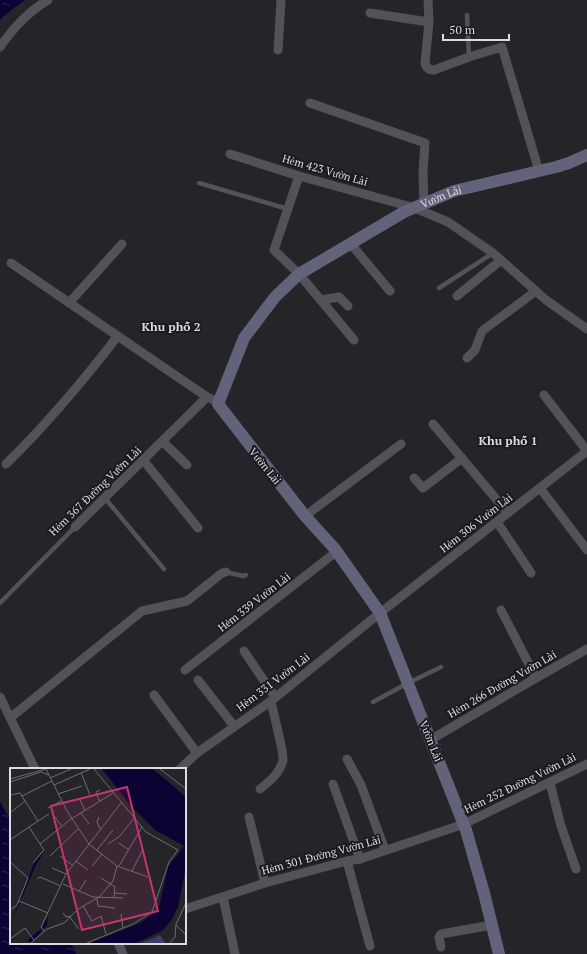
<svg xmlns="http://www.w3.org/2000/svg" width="587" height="954" font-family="'PT Serif',serif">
	<defs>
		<pattern id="water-ripples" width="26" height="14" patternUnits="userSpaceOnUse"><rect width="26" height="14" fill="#0d0234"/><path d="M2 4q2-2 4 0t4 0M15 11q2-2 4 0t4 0" fill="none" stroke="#302651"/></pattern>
	</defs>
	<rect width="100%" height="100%" fill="#242429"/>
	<g fill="url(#water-ripples)">
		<path d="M 0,0 L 25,0 L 10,11 L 0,20 Z"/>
		<path d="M 0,801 L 11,822 L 11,943 L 71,943 L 76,954 L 0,954 Z"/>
	</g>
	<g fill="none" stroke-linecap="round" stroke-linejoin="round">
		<g stroke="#525258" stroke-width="4.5">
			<path d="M 467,15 L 469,57"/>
			<path d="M 199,183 L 288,209"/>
			<path d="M 439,288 L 493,253"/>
			<path d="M 104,497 L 164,569"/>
			<path d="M 226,572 L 243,576 L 246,575"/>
			<path d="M 0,603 L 75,527"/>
			<path d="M 373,702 L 408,683 L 441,667"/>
		</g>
		<g stroke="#525258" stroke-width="9">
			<path d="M 428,0 L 429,22 L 425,63 C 426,68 429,70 434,70 L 469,57 L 502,47 L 539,171"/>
			<path d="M 370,13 L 429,22"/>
			<path d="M 0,47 C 13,28 29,11 48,0"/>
			<path d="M 278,50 L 281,0"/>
			<path d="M 310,103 L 425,143 L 423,172 L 424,204"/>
			<path d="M 230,154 L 299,176 L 415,208 L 448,222 L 493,253 L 546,300 L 587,329"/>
			<path d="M 299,176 L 274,250 L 299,274 L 354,340"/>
			<path d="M 350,243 L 390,291"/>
			<path d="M 11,263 L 207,397 L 218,402"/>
			<path d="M 457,296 L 501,260"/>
			<path d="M 321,300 L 339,297 L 348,306"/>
			<path d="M 69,303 L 122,244"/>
			<path d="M 467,358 L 475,350 L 482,331 L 536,291"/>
			<path d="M 433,424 L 508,513"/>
			<path d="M 163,442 L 187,465"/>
			<path d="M 144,461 L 198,528"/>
			<path d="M 6,464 C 46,425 83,381 117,337"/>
			<path d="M 414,478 L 423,488 L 462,458"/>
			<path d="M 540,488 L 587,550"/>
			<path d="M 305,516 L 401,444"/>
			<path d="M 497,522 L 531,573"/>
			<path d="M 75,527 L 207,397"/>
			<path d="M 501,610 L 536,678"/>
			<path d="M 244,651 L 275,697"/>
			<path d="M 185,670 L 336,552"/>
			<path d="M 198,680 L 234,726"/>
			<path d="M 154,695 L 197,753"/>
			<path d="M 0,697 L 35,769"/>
			<path d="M 10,718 L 142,611 L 187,601 L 222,573 L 226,572"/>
			<path d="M 430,740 L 536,678 L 587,649"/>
			<path d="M 347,759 L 361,785 L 385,850"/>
			<path d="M 180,769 L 197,753 L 271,701 L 380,613 L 587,451 L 544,395"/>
			<path d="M 550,783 L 561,826 L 576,869"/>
			<path d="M 333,784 L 360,859"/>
			<path d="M 260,789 C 270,781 280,773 283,760 C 284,752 273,712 271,701"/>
			<path d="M 249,817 L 265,883"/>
			<path d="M 347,861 L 370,946"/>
			<path d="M 223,897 L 235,954"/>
			<path d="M 185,909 L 265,883 L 347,861 L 360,859 L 464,824 L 587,764"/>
			<path d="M 118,943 L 123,954"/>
			<path d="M 441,947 L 439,937 L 441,934 L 492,925"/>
		</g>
		<path stroke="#62637a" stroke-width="12" id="s1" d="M 499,954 L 484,893 L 466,830 L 380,613 L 335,549 L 305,516 L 218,404 L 244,338 L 275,297 L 299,274 L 404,212 L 454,191 L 556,167 L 569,163 L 587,155"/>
	</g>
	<g text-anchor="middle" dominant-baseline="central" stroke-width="4" stroke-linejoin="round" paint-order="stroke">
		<g font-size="11" fill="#dcdce0" stroke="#1a1b20">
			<text transform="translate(325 170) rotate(16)">Hẻm 423 Vườn Lài</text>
			<text stroke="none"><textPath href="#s1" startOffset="944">Vườn Lài</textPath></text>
			<text transform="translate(265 466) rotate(51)">Vườn Lài</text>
			<text transform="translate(95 491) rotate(-44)">Hẻm 367 Đường Vườn Lài</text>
			<text transform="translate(476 523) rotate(-38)">Hẻm 306 Vườn Lài</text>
			<text transform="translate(254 602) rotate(-38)">Hẻm 339 Vườn Lài</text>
			<text transform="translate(273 682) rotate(-37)">Hẻm 331 Vườn Lài</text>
			<text transform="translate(502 684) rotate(-30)">Hẻm 266 Đường Vườn Lài</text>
			<text transform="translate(431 741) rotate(68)">Vườn Lài</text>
			<text transform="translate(520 783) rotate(-26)">Hẻm 252 Đường Vườn Lài</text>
			<text transform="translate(321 855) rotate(-15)">Hẻm 301 Đường Vườn Lài</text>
		</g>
		<g font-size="12" font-weight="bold" fill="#dcdce0" stroke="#1a1b20">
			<text x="171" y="326">Khu phố 2</text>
			<text x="508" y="440">Khu phố 1</text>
		</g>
	</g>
	<g transform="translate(10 768)">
		<rect width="176" height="176" fill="#242429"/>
		<path d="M 150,167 L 155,175 L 131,175 L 142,171 Z" fill="#3c3d68"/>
		<path d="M 92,1 L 143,1 L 176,29 L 176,99 L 168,139 L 161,153 L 152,163 L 126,175 L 80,175 L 130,155 L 142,147 L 149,139 L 158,99 L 174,78 L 145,62 L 121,38 ZM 35,82 L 26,97 L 0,157 L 24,95 ZM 53,118 L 38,148 L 37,157 L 21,175 L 18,172 L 32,160 Z" fill="#0d0234"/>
		<path fill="none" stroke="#6e6e72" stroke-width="1" d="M 150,1 L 176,21M 71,5 L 80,27M 40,10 L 61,1M 0,11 L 36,1M 0,14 L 31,4 L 39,7M 44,17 L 80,1M 48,26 L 72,18M 0,27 L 10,25 L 28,53 L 19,59M 12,28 L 42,13M 70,32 L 75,43M 90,34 L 86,24 L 90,22M 38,40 L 51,33M 0,45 L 15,33M 71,45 L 79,56M 45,49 L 52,59M 89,49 L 87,54 L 90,61M 28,53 L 39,46M 0,72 L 19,59 L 30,76 L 61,51 L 103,25M 109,75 L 119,82M 98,76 L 110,68 L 124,50M 87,82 L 103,62M 40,88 L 68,61M 50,88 L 62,97M 66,93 L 78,102M 0,94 L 18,110 L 7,137 L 0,142M 23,95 L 34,82 L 30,76M 82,98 L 92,86M 107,98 L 138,109M 109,98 L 132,59M 42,100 L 56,106M 122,103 L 132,83M 91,110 L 105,119 L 104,130M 27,111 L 30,109 L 51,118M 53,116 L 83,129 L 113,130M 69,123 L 76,112M 104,125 L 117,126M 87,130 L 88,138 L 105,140M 9,133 L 38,145M 73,138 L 82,153 L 91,148 L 96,166M 53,145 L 56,149 L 59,148 L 69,161M 111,146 L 113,160M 166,157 L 176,167M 34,163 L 31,159 L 56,106 L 111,35M 0,171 L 15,160 L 24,172M 21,175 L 37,161 L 54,155 L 68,141 L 89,129 L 103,113 L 107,98 L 79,76 L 57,43 L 36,1M 77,175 L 123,156 L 142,144 L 159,94 L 168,82 L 136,64 L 84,1M 160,175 L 165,169 L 166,156 L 176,135"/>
		<path fill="#c6356f" fill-opacity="0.15" stroke="#c6356f" stroke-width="2" d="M 117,19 L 148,143 L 72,162 L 41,38 Z"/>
		<rect width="176" height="176" fill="none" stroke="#dcdce0" stroke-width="2"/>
	</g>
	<path d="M443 34v6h66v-6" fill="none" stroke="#dcdce0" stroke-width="2"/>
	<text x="449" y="34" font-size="12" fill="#dcdce0" stroke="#1a1b20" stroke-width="3" paint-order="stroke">50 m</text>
</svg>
